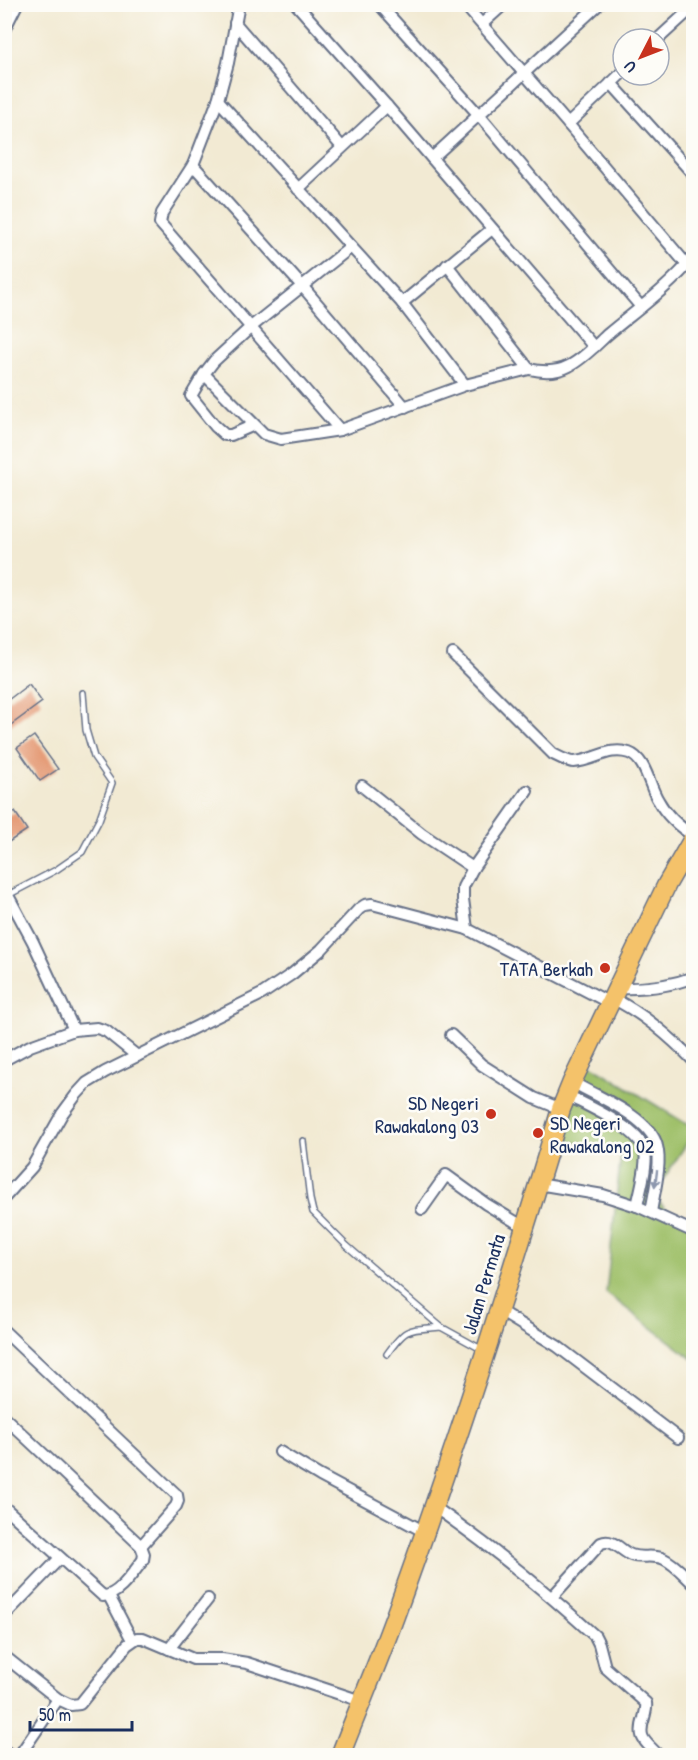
<svg xmlns="http://www.w3.org/2000/svg" width="698" height="1760" font-family="'Patrick Hand',sans-serif">
	<rect width="100%" height="100%" fill="#fdfcf7"/>
	<filter id="ink" filterUnits="userSpaceOnUse"><feTurbulence type="fractalNoise" baseFrequency=".0167" numOctaves="2"/><feDisplacementMap in="SourceGraphic" scale="12" xChannelSelector="R" yChannelSelector="G"/><feConvolveMatrix kernelMatrix="1 2 1 2 8 2 1 2 1" color-interpolation-filters="sRGB"/></filter>
	<filter id="wash" filterUnits="userSpaceOnUse"><feTurbulence type="fractalNoise" baseFrequency=".008" numOctaves="4" result="noise"/><feDisplacementMap in="SourceGraphic" scale="24" xChannelSelector="R" yChannelSelector="G"/><feGaussianBlur stdDeviation="1.35" result="paint"/><feColorMatrix in="noise" values="0 0 0 0 0 0 0 0 0 0 0 0 0 0 0 0 0 1.4 0 .05"/><feComposite in="paint" operator="in"/></filter>
	<g filter="url(#wash)">
		<rect width="100%" height="100%" fill="#f2ead3"/>
		<path fill="#9fc069" stroke="#5d7864" stroke-width="1.5" d="M 586,1062 L 693,1128 L 693,1134 L 653,1195 L 672,1216 L 693,1224 L 693,1359 L 606,1293 L 621,1154 L 555,1138 Z"/>
		<g id="blocks">
			<g fill="#e59d79">
				<path d="M 29,684 L 42,702 L 4,730 L 4,703 Z"/>
				<path d="M 34,736 L 58,769 L 40,781 L 17,748 Z"/>
				<path d="M 15,812 L 27,830 L 4,845 L 4,819 Z"/>
			</g>
		</g>
	</g>
	<g filter="url(#ink)">
		<use href="#blocks" fill-opacity="0" stroke="#667087" stroke-width="1.5"/>
		<g fill="none" stroke-linecap="round" stroke-linejoin="round">
			<g stroke="#667087" stroke-width="8">
				<g id="lane">
					<path d="M 8,895 L 56,870 L 82,852 L 99,820 L 112,783 L 94,757 L 86,730 L 83,693"/>
					<path d="M 303,1141 L 310,1199 L 313,1212 L 347,1246 L 441,1327 L 481,1349"/>
					<path d="M 387,1354 C 407,1326 408,1330 441,1327"/>
				</g>
			</g>
			<g stroke="#667087" stroke-width="14">
				<g id="street">
					<path d="M 239,4 L 228,63 L 218,100 L 193,165 L 162,213 L 160,223 L 340,430"/>
					<path d="M 296,4 L 387,106 L 594,347"/>
					<path d="M 379,4 L 479,115 L 641,307"/>
					<path d="M 464,4 L 568,124 L 687,265"/>
					<path d="M 235,23 L 342,147"/>
					<path d="M 482,24 L 504,4"/>
					<path d="M 4,30 L 17,4"/>
					<path d="M 658,39 L 694,6"/>
					<path d="M 611,83 L 694,175"/>
					<path d="M 218,100 L 402,303 L 465,385"/>
					<path d="M 568,124 L 623,72"/>
					<path d="M 432,158 L 599,4"/>
					<path d="M 193,165 L 303,287 L 405,407"/>
					<path d="M 298,189 L 387,106"/>
					<path d="M 351,247 L 251,327 L 214,361 L 204,374 L 264,434 L 281,439 L 340,430 L 465,385 L 529,369 C 542,372 556,373 569,366 C 583,359 596,345 608,334 C 637,310 670,286 694,257"/>
					<path d="M 447,265 L 529,369"/>
					<path d="M 402,303 L 492,229"/>
					<path d="M 204,374 L 191,396 L 215,426 L 225,435 L 231,435 L 254,425"/>
					<path d="M 453,654 L 553,754 C 559,757 568,762 574,762 C 594,761 609,746 629,753 C 646,759 649,786 658,800 C 666,815 679,827 694,836"/>
					<path d="M 362,786 L 422,834 L 473,868"/>
					<path d="M 4,888 L 33,942 L 74,1030 L 97,1028 L 106,1031 L 137,1056"/>
					<path d="M 467,929 L 463,899 L 463,887 L 473,868 L 527,791"/>
					<path d="M 617,988 C 644,989 668,987 694,977"/>
					<path d="M 612,998 C 644,1014 669,1036 694,1061"/>
					<path d="M 451,1035 L 482,1065 L 534,1098 L 561,1109"/>
					<path d="M 4,1060 L 30,1046 L 74,1030"/>
					<path d="M 572,1082 C 596,1096 650,1117 657,1146 C 662,1164 654,1193 651,1212"/>
					<path d="M 567,1095 C 587,1106 638,1127 645,1151 C 648,1165 640,1191 637,1206"/>
					<path d="M 538,1184 L 603,1195 L 637,1206 L 694,1232"/>
					<path d="M 4,1198 L 32,1167 L 62,1114 L 76,1095 L 87,1083 L 105,1072 L 262,994 L 292,974 L 321,950 L 359,909 L 365,905 L 372,904 L 467,929 L 610,1003"/>
					<path d="M 422,1209 L 446,1175 L 486,1204 L 524,1227"/>
					<path d="M 498,1310 L 557,1346 L 678,1438"/>
					<path d="M 4,1331 L 177,1495 L 178,1501 L 176,1506 L 141,1546"/>
					<path d="M 4,1417 L 141,1546 L 144,1554 L 143,1560 C 134,1571 119,1596 103,1596 L 4,1507"/>
					<path d="M 280,1452 L 320,1476 L 425,1532"/>
					<path d="M 433,1506 C 492,1547 542,1588 595,1636 L 599,1644 L 605,1667 L 646,1703 C 647,1709 645,1713 644,1718 C 637,1739 645,1741 659,1756"/>
					<path d="M 109,1596 L 132,1640"/>
					<path d="M 552,1597 L 601,1543 C 613,1538 621,1551 631,1555 C 641,1559 653,1554 664,1559 C 675,1564 685,1576 694,1584"/>
					<path d="M 4,1616 L 60,1558"/>
					<path d="M 169,1649 L 208,1599"/>
					<path d="M 4,1656 L 58,1699 L 71,1705 L 80,1704 L 127,1645 L 137,1638 L 143,1638 L 193,1659 L 222,1659 L 247,1663 L 361,1701"/>
					<path d="M 4,1750 L 11,1756"/>
					<path d="M 19,1756 L 58,1699"/>
				</g>
			</g>
			<g stroke="#667087" stroke-width="21">
				<path id="primary" d="M 340,1756 C 358,1709 378,1663 395,1616 C 456,1449 510,1279 561,1109 L 572,1082 L 667,884 L 694,837"/>
			</g>
			<use href="#lane" stroke="#fff" stroke-width="5"/>
			<use href="#street" stroke="#fff" stroke-width="10"/>
			<use href="#primary" stroke="#f4c26a" stroke-width="18"/>
		</g>
		<defs><path id="oneway-solid" d="M-6-.8H1V-3.2L6.5 0L1 3.2V.8H-6Z" transform="scale(1.5)"/></defs>
		<use fill="#8d97ae" href="#oneway-solid" transform="translate(656 1179) rotate(97)"/>
	</g>
	<g fill="#c8321e" stroke="#fdfcf7" stroke-width="2">
		<circle cx="605" cy="968" r="6"/>
		<circle cx="491" cy="1114" r="6"/>
		<circle cx="538" cy="1133" r="6"/>
	</g>
	<g text-anchor="middle" dominant-baseline="central" stroke-width="5" stroke-linejoin="round" paint-order="stroke">
		<g font-size="20" fill="#1b2f5e" stroke="#fdfcf7" text-anchor="end">
			<text x="593" y="968">TATA Berkah</text>
			<text x="479" y="1102">SD Negeri<tspan x="479" dy="23">Rawakalong 03</tspan></text>
			<text x="550" y="1122" text-anchor="start">SD Negeri<tspan x="550" dy="23">Rawakalong 02</tspan></text>
		</g>
		<g font-size="20" fill="#1b2f5e" stroke="#fdfcf7">
			<text transform="translate(483 1284) rotate(-73)">Jalan Permata</text>
		</g>
	</g>
	<rect width="698" height="1760" fill="none" stroke="#fdfcf7" stroke-width="24"/>
	<g transform="translate(641 57) rotate(228)"><circle r="28" fill="#fdfcf7" stroke="#a3aaba" stroke-width="1.5"/>
	<path d="M0-4.5L10 22L0 15L-10 22Z" fill="#c8321e"/>
	<text y="-9" font-size="16" font-weight="bold" text-anchor="middle" fill="#1b2f5e">U</text>
	</g>
	<path d="M30 1721v9h102v-9" fill="none" stroke="#1b2f5e" stroke-width="3"/>
	<text x="39" y="1721" font-size="18" fill="#1b2f5e" stroke="#fdfcf7" stroke-width="4.5" paint-order="stroke">50 m</text>
</svg>
